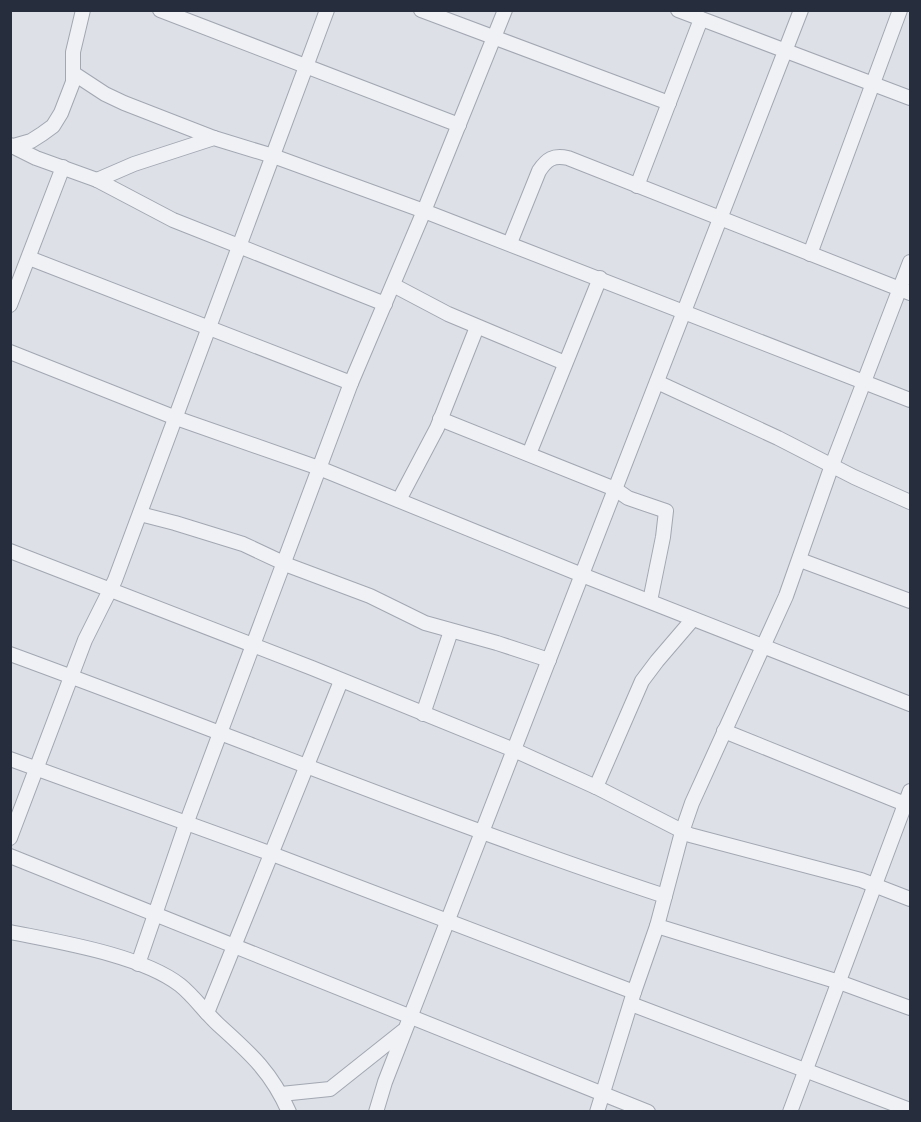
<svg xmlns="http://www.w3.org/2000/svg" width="921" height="1122" font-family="Figtree,sans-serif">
	<rect width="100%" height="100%" fill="#dde0e7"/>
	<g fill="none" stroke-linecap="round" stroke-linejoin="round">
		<g stroke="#a2a7b1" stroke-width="16">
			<g id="minor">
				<path d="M 160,10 L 459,125"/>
				<path d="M 421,10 L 669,103"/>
				<path d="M 678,10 L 910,98"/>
				<path d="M 73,73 L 105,94 L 124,103 L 214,138"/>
				<path d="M 10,145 L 36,158 L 97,180 L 173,220 L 385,304"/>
				<path d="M 10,147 L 31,141 L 42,134 L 53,126 L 61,113 L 73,82 L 73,52 L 83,10"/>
				<path d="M 97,180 L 134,164 L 214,138 L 273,156 L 424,211 L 910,400"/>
				<path d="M 637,186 L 701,19"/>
				<path d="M 510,243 L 539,171 C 547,159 553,155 568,158 L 910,293"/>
				<path d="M 810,254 L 900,10"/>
				<path d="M 29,258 L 351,383"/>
				<path d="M 393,285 L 448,314 L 565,363"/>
				<path d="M 10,305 L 63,167"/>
				<path d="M 10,352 L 176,418 L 319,468 L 582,575 L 910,704"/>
				<path d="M 657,382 L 778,438 L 854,477 L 910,502"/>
				<path d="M 440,419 L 615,489 L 628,498 L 666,511 L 663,537 L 650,601"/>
				<path d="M 529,454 L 600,278"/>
				<path d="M 399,500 L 437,428 L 477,327"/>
				<path d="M 140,514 L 175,523 L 243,544 L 290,566 L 370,596 L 425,623 L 497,643 L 549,660"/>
				<path d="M 10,551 L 312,668 L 514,750 L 596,787 L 690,835 L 861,880 L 910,899"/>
				<path d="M 800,560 L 910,601"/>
				<path d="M 10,654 C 229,734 444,823 665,896"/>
				<path d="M 423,714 L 451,631"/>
				<path d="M 724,731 L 910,806"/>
				<path d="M 10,759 L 272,854 L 634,992"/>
				<path d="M 596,787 L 642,681 L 657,661 L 693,619"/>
				<path d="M 10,838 L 85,640 L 115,580 L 327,10"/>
				<path d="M 10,856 L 648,1112"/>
				<path d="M 657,926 L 839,982 L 910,1008"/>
				<path d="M 10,932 C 59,942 141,955 180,985 C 195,997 206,1014 221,1027 C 251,1054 272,1073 289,1112"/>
				<path d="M 138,964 L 186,824 L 351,383 L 424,211 L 505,10"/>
				<path d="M 631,1004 L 910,1110"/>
				<path d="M 207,1013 L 341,681"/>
				<path d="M 281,1094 L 330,1089 L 403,1031"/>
				<path d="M 376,1112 L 385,1082 L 801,10"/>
				<path d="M 597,1112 L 634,992 L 657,926 L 682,832 L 692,803 L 786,596 L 832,465 L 910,262"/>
				<path d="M 790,1112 L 910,791"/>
			</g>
		</g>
		<use href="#minor" stroke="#eff1f5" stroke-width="14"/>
	</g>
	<rect width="921" height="1122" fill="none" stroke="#262e3d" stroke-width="24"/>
</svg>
